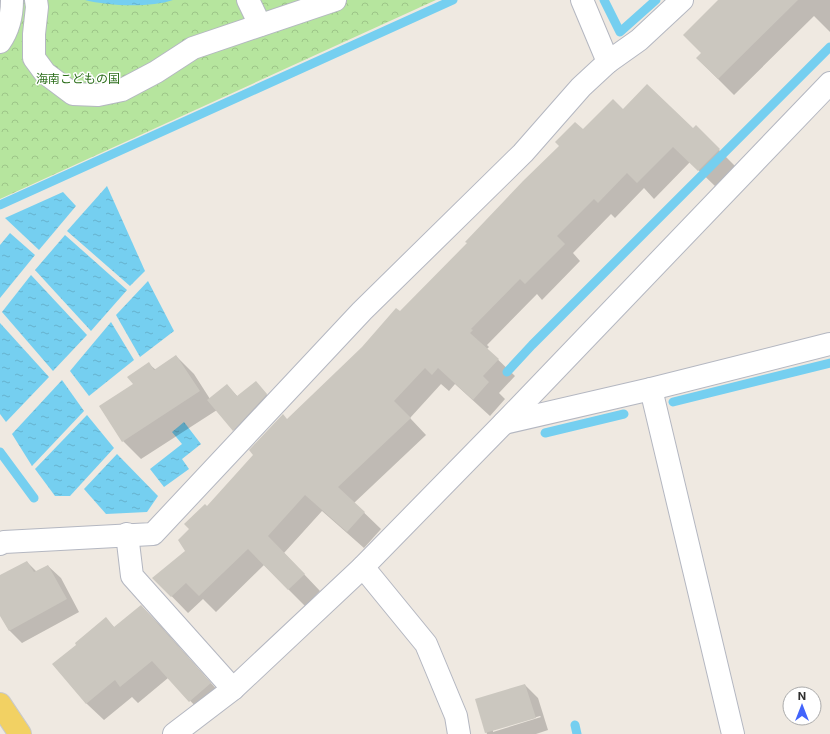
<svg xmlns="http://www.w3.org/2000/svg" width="830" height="734" font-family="Inter,'Noto Sans JP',sans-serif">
	<defs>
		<pattern id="park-crowns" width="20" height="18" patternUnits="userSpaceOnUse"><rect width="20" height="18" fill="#b6e59e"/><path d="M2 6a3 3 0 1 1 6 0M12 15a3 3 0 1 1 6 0" fill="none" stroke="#9dc588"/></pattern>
		<pattern id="water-ripples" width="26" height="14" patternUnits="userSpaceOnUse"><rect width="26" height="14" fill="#75cff0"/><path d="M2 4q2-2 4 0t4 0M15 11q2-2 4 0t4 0" fill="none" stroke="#66b2ce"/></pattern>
	</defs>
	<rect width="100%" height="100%" fill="#efe9e1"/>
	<path fill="url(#park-crowns)" d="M 0,0 L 436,0 L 0,199 Z"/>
	<g fill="url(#water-ripples)">
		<path d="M 85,0 L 173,0 C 150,8 108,6 85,0 Z"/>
		<path d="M 107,186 L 145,271 L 130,286 L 67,231 Z"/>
		<path d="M 63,192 L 76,206 L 39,250 L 5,218 Z"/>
		<path d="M 10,233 L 35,255 L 0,298 L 0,245 Z"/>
		<path d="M 65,235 L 127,290 L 91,331 L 35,270 Z"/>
		<path d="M 31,275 L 87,335 L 53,371 L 2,312 Z"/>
		<path d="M 148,281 L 174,331 L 140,357 L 116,315 Z"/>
		<path d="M 111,322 L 134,360 L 89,396 L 70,371 Z"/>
		<path d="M 0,323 L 49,377 L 6,422 L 0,414 Z"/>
		<path d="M 62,380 L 84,411 L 32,466 L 12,434 Z"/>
		<path d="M 87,415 L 114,448 L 70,496 L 55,496 L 35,469 Z"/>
		<path d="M 184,422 L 201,444 L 182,459 L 189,469 L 164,487 L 150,469 L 182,444 L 172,432 Z"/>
		<path d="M 117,454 L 158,496 L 147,512 L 106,514 L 84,489 Z"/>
	</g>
	<g fill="#0003" fill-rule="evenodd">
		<path d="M 720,0 L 830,0 L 830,32 L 814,16 L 734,95 L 697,58 L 702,53 Z"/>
		<path d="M 623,110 L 693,130 L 696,127 L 735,166 L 715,186 L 690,162 L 654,199 L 644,188 L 615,218 L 611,214 L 573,253 L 580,261 L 542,300 L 537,294 L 487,345 L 489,347 L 487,349 L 515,376 L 499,393 L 505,399 L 490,416 L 455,384 L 449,391 L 441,384 L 410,418 L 426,435 L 354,503 L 381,529 L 364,548 L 322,511 L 284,553 L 320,591 L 305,606 L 264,565 L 216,612 L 203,599 L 188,613 L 154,578 L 186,551 L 191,530 L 207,507 L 287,420 L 400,312 L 583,131 Z"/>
		<path d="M 176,356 L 194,374 L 210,399 L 227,385 L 238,397 L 262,389 L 272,401 L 240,436 L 217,410 L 141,459 L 123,441 L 134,385 L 149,364 L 156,370 Z"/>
		<path d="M 27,562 L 37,572 L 48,566 L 61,578 L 79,612 L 22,643 L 9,630 L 0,614 L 0,576 Z"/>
		<path d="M 141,606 L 158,623 L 226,700 L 207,718 L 168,678 L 138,703 L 132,697 L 104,720 L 87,704 L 54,664 L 77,645 L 106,619 L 115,628 Z"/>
		<path d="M 525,685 L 538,698 L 548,730 L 536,734 L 487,734 L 476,700 ZM 540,716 L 541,717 L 493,732 L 493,730 Z"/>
	</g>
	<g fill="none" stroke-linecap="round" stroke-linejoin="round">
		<g stroke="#75cff0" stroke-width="9">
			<path d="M 604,0 L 620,32 L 656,0"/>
			<path d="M 0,205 L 453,0"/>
			<path d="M 507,372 L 532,345 L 830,47"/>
			<path d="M 673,402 L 830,363"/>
			<path d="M 545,433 L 624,414"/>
			<path d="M 0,452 L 34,498"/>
			<path d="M 575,725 L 577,734"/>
		</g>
	</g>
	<g fill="#cbc7bf">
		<path d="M 718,0 L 798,0 L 718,79 L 696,58 L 701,53 L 683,35 Z"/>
		<path d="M 647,84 L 693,128 L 696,125 L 720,149 L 698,171 L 673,147 L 637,183 L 627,173 L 598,203 L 594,199 L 557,236 L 565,244 L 525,284 L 520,279 L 471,329 L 473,330 L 470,333 L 499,359 L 483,376 L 489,382 L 473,400 L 438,368 L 432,375 L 425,368 L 394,401 L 411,418 L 338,487 L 365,512 L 347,532 L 305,495 L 268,536 L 305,574 L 288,590 L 248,549 L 199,596 L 186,583 L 171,597 L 152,578 L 185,551 L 178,540 L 189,529 L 184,524 L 205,504 L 207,506 L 253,455 L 249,450 L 283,414 L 287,419 L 362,347 L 396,308 L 400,311 L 467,243 L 465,242 L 523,181 L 559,146 L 555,142 L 575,122 L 583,129 L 613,99 L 623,109 Z"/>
		<path d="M 176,355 L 200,391 L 122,442 L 99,406 L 133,384 L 127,377 L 149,362 L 154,370 Z"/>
		<path d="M 256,381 L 267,394 L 233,431 L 207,400 L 227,384 L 237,396 Z"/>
		<path d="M 27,561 L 34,572 L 48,565 L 67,599 L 9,631 L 0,616 L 0,575 Z"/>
		<path d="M 141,605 L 211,683 L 189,702 L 152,661 L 120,687 L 115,680 L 86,704 L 52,664 L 76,645 L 75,643 L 106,617 L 114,627 Z"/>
		<path d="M 525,684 L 536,718 L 485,733 L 475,699 Z"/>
	</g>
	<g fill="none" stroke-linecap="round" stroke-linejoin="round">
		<g stroke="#b4b7c1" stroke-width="24">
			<g id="minor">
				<path d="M 36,0 L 37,7 L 34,34 L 34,58 L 45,73 L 73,94 L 98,95 L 122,90 L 156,72 L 193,48 L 335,0"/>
				<path d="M 248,0 L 260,25"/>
				<path d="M 582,0 L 608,62"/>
				<path d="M 0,42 C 9,29 12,16 12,0"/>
				<path d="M 651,389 L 733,734"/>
				<path d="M 504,423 L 651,389 L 830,344"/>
				<path d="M 127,534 L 132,576 L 233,689"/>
				<path d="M 0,544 L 4,542 L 153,534 L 362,311 L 523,153 L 581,87 L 608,62 L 639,40 L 682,0"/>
				<path d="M 363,567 L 426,644 L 456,716 L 459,734"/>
				<path d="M 174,734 L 233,689 L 363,567 L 504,423 L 830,83"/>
			</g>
		</g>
		<g stroke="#c9c9c9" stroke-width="24">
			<path id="major" d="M 0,704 L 20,734"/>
		</g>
		<use href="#minor" stroke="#fff" stroke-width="22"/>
		<use href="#major" stroke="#f2d163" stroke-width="22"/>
	</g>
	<g text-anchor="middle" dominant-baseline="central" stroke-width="3" stroke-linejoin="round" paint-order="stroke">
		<g font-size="12" fill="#2c6e1b" stroke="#fff">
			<text x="78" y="78">海南こどもの国</text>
		</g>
	</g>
	<g transform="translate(802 706)"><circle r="19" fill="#ffffff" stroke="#ababab"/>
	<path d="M0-3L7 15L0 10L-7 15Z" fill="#4264fb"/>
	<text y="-6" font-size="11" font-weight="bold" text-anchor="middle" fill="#2e2e2e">N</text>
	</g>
</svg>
